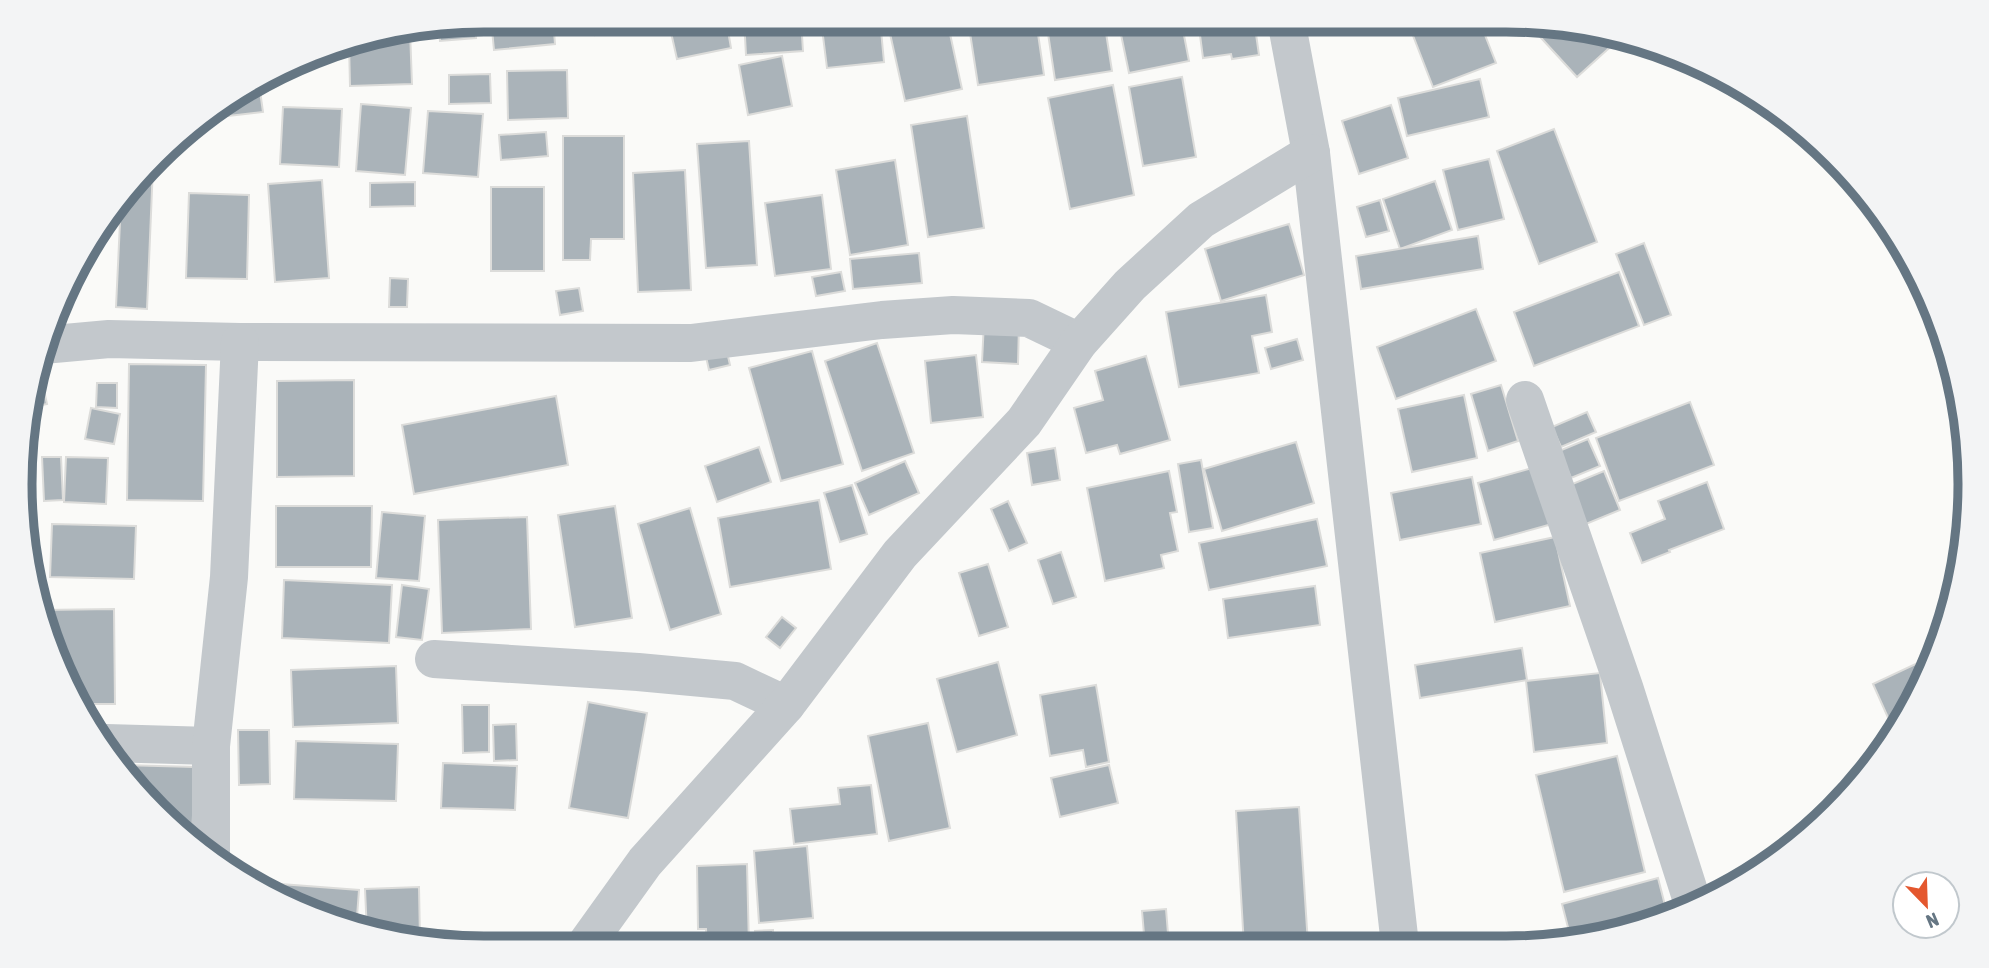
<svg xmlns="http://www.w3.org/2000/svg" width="1989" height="968" font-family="'Asap Condensed',sans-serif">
	<rect width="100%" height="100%" fill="#fafaf8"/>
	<g fill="#aab3b9" stroke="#dcdcda" stroke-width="2">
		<path d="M 491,19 L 553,19 L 555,44 L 494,50 Z"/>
		<path d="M 592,19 L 652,19 L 653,25 L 595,35 Z"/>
		<path d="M 668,19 L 726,19 L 731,48 L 677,59 Z"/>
		<path d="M 744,19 L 801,20 L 803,51 L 746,55 Z"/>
		<path d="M 821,20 L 880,20 L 884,62 L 827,68 Z"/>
		<path d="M 887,20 L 947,20 L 962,89 L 905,101 Z"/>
		<path d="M 968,20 L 1036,20 L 1044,75 L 978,85 Z"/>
		<path d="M 1046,20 L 1104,20 L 1112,71 L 1055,80 Z"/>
		<path d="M 1118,20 L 1181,20 L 1189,61 L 1129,73 Z"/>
		<path d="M 1198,20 L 1254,20 L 1259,55 L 1232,59 L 1231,54 L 1203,58 Z"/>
		<path d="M 1407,20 L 1479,20 L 1496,63 L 1433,87 Z"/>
		<path d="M 475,21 L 476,38 L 440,41 L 439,27 Z"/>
		<path d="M 1540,21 L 1611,33 L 1618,40 L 1577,77 L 1532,28 Z"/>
		<path d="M 410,31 L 412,84 L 350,86 L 349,42 Z"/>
		<path d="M 782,56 L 792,106 L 748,115 L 739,65 Z"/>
		<path d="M 567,70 L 568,118 L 508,120 L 507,71 Z"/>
		<path d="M 490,74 L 491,103 L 449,104 L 449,75 Z"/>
		<path d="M 1182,77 L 1196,157 L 1143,166 L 1129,87 Z"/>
		<path d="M 1480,79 L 1489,117 L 1407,136 L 1398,98 Z"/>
		<path d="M 259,84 L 263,112 L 220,117 L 219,106 Z"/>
		<path d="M 1113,85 L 1134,195 L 1070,209 L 1048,98 Z"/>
		<path d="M 361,104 L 411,108 L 405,175 L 356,171 Z"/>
		<path d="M 1391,105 L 1408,158 L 1359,174 L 1342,121 Z"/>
		<path d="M 283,107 L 342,109 L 339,167 L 280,164 Z"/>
		<path d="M 428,111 L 483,114 L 478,177 L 423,173 Z"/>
		<path d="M 967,116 L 984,228 L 928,237 L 911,125 Z"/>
		<path d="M 1554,129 L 1597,242 L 1539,264 L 1497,151 Z"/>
		<path d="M 546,132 L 548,156 L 501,160 L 499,135 Z"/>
		<path d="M 563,136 L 624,136 L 624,239 L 591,239 L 590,260 L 563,260 Z"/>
		<path d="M 749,141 L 757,265 L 706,268 L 697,144 Z"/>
		<path d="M 1489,159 L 1504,219 L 1458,230 L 1443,170 Z"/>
		<path d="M 895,160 L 908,245 L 850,255 L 836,170 Z"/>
		<path d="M 153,166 L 147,309 L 116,307 L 121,201 Z"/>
		<path d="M 685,170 L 691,290 L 638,292 L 633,173 Z"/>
		<path d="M 322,180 L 329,278 L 275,282 L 268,184 Z"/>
		<path d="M 1435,181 L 1452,230 L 1400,249 L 1383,199 Z"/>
		<path d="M 415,182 L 415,206 L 370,207 L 370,183 Z"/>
		<rect x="491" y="187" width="53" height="84"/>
		<path d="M 189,193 L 249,195 L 247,279 L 186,278 Z"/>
		<path d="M 822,195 L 831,269 L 775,276 L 765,203 Z"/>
		<path d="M 1380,200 L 1389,231 L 1366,237 L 1357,207 Z"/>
		<path d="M 1289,224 L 1304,275 L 1221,301 L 1205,249 Z"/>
		<path d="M 1478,236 L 1483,269 L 1361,289 L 1356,256 Z"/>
		<path d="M 1644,243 L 1671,315 L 1644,325 L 1616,254 Z"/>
		<path d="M 919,253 L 922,283 L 853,289 L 850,259 Z"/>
		<path d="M 841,272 L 845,291 L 816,296 L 812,277 Z"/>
		<path d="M 1619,272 L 1639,326 L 1534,366 L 1514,312 Z"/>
		<path d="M 390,278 L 408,279 L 407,307 L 389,307 Z"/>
		<path d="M 579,288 L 583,311 L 560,315 L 556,291 Z"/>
		<path d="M 1266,295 L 1272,332 L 1252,336 L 1259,373 L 1179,387 L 1166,312 Z"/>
		<path d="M 1476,309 L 1496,361 L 1396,399 L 1377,347 Z"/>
		<path d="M 984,322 L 1019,324 L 1018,364 L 982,362 Z"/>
		<path d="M 1297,339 L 1303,360 L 1271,369 L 1265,348 Z"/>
		<path d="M 725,343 L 730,365 L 709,370 L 704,348 Z"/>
		<path d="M 877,343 L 914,453 L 862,471 L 825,361 Z"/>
		<path d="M 812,351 L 843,464 L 781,481 L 749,368 Z"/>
		<path d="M 976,355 L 983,417 L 931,423 L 925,361 Z"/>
		<path d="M 1146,356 L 1170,440 L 1120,454 L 1117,445 L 1086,453 L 1074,408 L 1103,400 L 1095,371 Z"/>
		<path d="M 129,364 L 206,365 L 203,501 L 127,500 Z"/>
		<path d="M 39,368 L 47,404 L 28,408 L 28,393 L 36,369 Z"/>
		<path d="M 354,380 L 354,476 L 277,477 L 277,381 Z"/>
		<path d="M 97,383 L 117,383 L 117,408 L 96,407 Z"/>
		<path d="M 1501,385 L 1518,441 L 1488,451 L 1471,394 Z"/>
		<path d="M 1464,395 L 1477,458 L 1412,472 L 1398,409 Z"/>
		<path d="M 556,396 L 568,465 L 414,494 L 402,425 Z"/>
		<path d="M 1690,402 L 1714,465 L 1619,501 L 1596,438 Z"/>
		<path d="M 91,408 L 120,414 L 114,444 L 85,439 Z"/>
		<path d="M 1587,412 L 1596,432 L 1561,447 L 1552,427 Z"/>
		<path d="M 1588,439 L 1600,466 L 1571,478 L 1559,451 Z"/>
		<path d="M 1296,442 L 1314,503 L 1222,531 L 1204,469 Z"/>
		<path d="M 759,447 L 771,482 L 717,502 L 705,466 Z"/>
		<path d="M 1055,448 L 1060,480 L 1032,485 L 1027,453 Z"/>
		<path d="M 42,457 L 61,457 L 63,500 L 44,501 Z"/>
		<path d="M 66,457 L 108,458 L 106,504 L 64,502 Z"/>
		<path d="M 1201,460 L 1213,528 L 1189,532 L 1178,464 Z"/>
		<path d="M 905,461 L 919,493 L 869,515 L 855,483 Z"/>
		<path d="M 1536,467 L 1552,524 L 1494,540 L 1478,483 Z"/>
		<path d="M 1169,471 L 1177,512 L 1170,513 L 1178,551 L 1161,555 L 1164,568 L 1105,581 L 1087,488 Z"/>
		<path d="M 1604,471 L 1620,510 L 1586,524 L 1570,485 Z"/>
		<path d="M 1472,477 L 1481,524 L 1400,540 L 1391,493 Z"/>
		<path d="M 1707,482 L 1724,529 L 1669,550 L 1670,552 L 1642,563 L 1630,533 L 1665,519 L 1658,501 Z"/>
		<path d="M 852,485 L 867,534 L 840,542 L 824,493 Z"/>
		<path d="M 25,490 L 32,490 L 32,535 L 23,535 Z"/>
		<path d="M 819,500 L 831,569 L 730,587 L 718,518 Z"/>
		<path d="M 1008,501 L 1027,543 L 1009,551 L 991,509 Z"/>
		<path d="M 276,506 L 372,506 L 371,567 L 276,567 Z"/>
		<path d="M 615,506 L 632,618 L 575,627 L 558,515 Z"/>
		<path d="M 690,508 L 721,614 L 670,630 L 638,524 Z"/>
		<path d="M 382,512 L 425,516 L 419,581 L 376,578 Z"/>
		<path d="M 527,517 L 531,629 L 442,633 L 438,520 Z"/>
		<path d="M 1317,519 L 1327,566 L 1209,590 L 1199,543 Z"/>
		<path d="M 52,524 L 136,526 L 134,579 L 50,577 Z"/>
		<path d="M 1555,537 L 1570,606 L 1495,622 L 1480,553 Z"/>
		<path d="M 35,541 L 40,590 L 37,590 L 23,544 L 23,542 Z"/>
		<path d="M 1061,552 L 1076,597 L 1053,604 L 1038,560 Z"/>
		<path d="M 988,564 L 1008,627 L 979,636 L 959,573 Z"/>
		<path d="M 284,580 L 392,585 L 389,643 L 282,638 Z"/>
		<path d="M 402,585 L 429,589 L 422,640 L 396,637 Z"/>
		<path d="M 1315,586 L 1320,625 L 1228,638 L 1223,599 Z"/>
		<path d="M 114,609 L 115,704 L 78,704 L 67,690 L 43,610 Z"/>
		<path d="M 782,617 L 796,628 L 780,648 L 766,637 Z"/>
		<path d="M 1522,648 L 1527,680 L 1420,698 L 1415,665 Z"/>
		<path d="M 1924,660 L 1929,670 L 1922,689 L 1894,731 L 1873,684 Z"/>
		<path d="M 998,662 L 1017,735 L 957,752 L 937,679 Z"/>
		<path d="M 396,666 L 398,723 L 293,727 L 291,670 Z"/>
		<path d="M 1600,673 L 1607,743 L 1534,752 L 1526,681 Z"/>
		<path d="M 1096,685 L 1109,762 L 1086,767 L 1083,750 L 1050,756 L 1040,695 Z"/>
		<path d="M 588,702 L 647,713 L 628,818 L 569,808 Z"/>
		<path d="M 462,705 L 489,705 L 489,752 L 463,753 Z"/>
		<path d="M 928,723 L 950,828 L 889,841 L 868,736 Z"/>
		<path d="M 516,724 L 517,760 L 494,761 L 493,725 Z"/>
		<path d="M 238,730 L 269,730 L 270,784 L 239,785 Z"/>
		<path d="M 296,741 L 398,744 L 396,801 L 294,799 Z"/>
		<path d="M 1617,756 L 1645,872 L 1564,892 L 1536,775 Z"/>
		<path d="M 443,763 L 517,766 L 515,810 L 441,808 Z"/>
		<path d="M 121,765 L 195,767 L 192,839 L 156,813 Z"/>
		<path d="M 1109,765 L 1118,803 L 1060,817 L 1051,778 Z"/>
		<path d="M 871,785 L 877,834 L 794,844 L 790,809 L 840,804 L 838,788 Z"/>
		<path d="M 1299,807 L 1308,944 L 1244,946 L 1236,811 Z"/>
		<path d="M 807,846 L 813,918 L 759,923 L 754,851 Z"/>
		<path d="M 747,864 L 749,947 L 707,947 L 706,929 L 698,929 L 697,866 Z"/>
		<path d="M 1658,878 L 1668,917 L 1572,943 L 1562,904 Z"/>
		<path d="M 254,882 L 359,890 L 356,930 L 279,901 Z"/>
		<path d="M 419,887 L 420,940 L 409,940 L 367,933 L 365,889 Z"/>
		<path d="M 1166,909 L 1169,946 L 1145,946 L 1142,911 Z"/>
		<path d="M 773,930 L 773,947 L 756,947 L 755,931 Z"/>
		<path d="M 432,944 L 496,944 L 496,948 L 454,948 Z"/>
	</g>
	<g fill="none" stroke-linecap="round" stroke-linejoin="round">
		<g stroke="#c3c8cc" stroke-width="38">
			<path d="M 1286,20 L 1311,153 L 1400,945"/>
			<path d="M 43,345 L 109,339 L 240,342 L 691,343 L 882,320 L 953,315 L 1029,318 L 1079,342"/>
			<path d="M 1525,400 L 1625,690 L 1694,907"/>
			<path d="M 434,659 L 638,672 L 735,681 L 786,705"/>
			<path d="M 106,743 L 211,746"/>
			<path d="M 211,852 L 211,746 L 229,577 L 240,342"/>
			<path d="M 584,947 L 645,862 L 786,705 L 900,554 L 1024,422 L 1079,342 L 1130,285 L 1201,220 L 1311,153"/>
		</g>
	</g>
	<path d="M0 0H1989V968H0ZM484 32H1506A452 452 0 0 1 1958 484V484A452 452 0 0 1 1506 936H484A452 452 0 0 1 32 484V484A452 452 0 0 1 484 32Z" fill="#f3f4f5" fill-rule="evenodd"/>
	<path fill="none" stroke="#657683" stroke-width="9" d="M484 32H1506A452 452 0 0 1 1958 484V484A452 452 0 0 1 1506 936H484A452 452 0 0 1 32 484V484A452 452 0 0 1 484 32Z"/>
	<g transform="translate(1926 905) rotate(157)"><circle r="33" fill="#ffffff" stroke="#c1c8cd" stroke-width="2"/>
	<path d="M0-5L12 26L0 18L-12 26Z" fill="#e4572e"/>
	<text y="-10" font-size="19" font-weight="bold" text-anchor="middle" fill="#657683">N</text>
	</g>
</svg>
